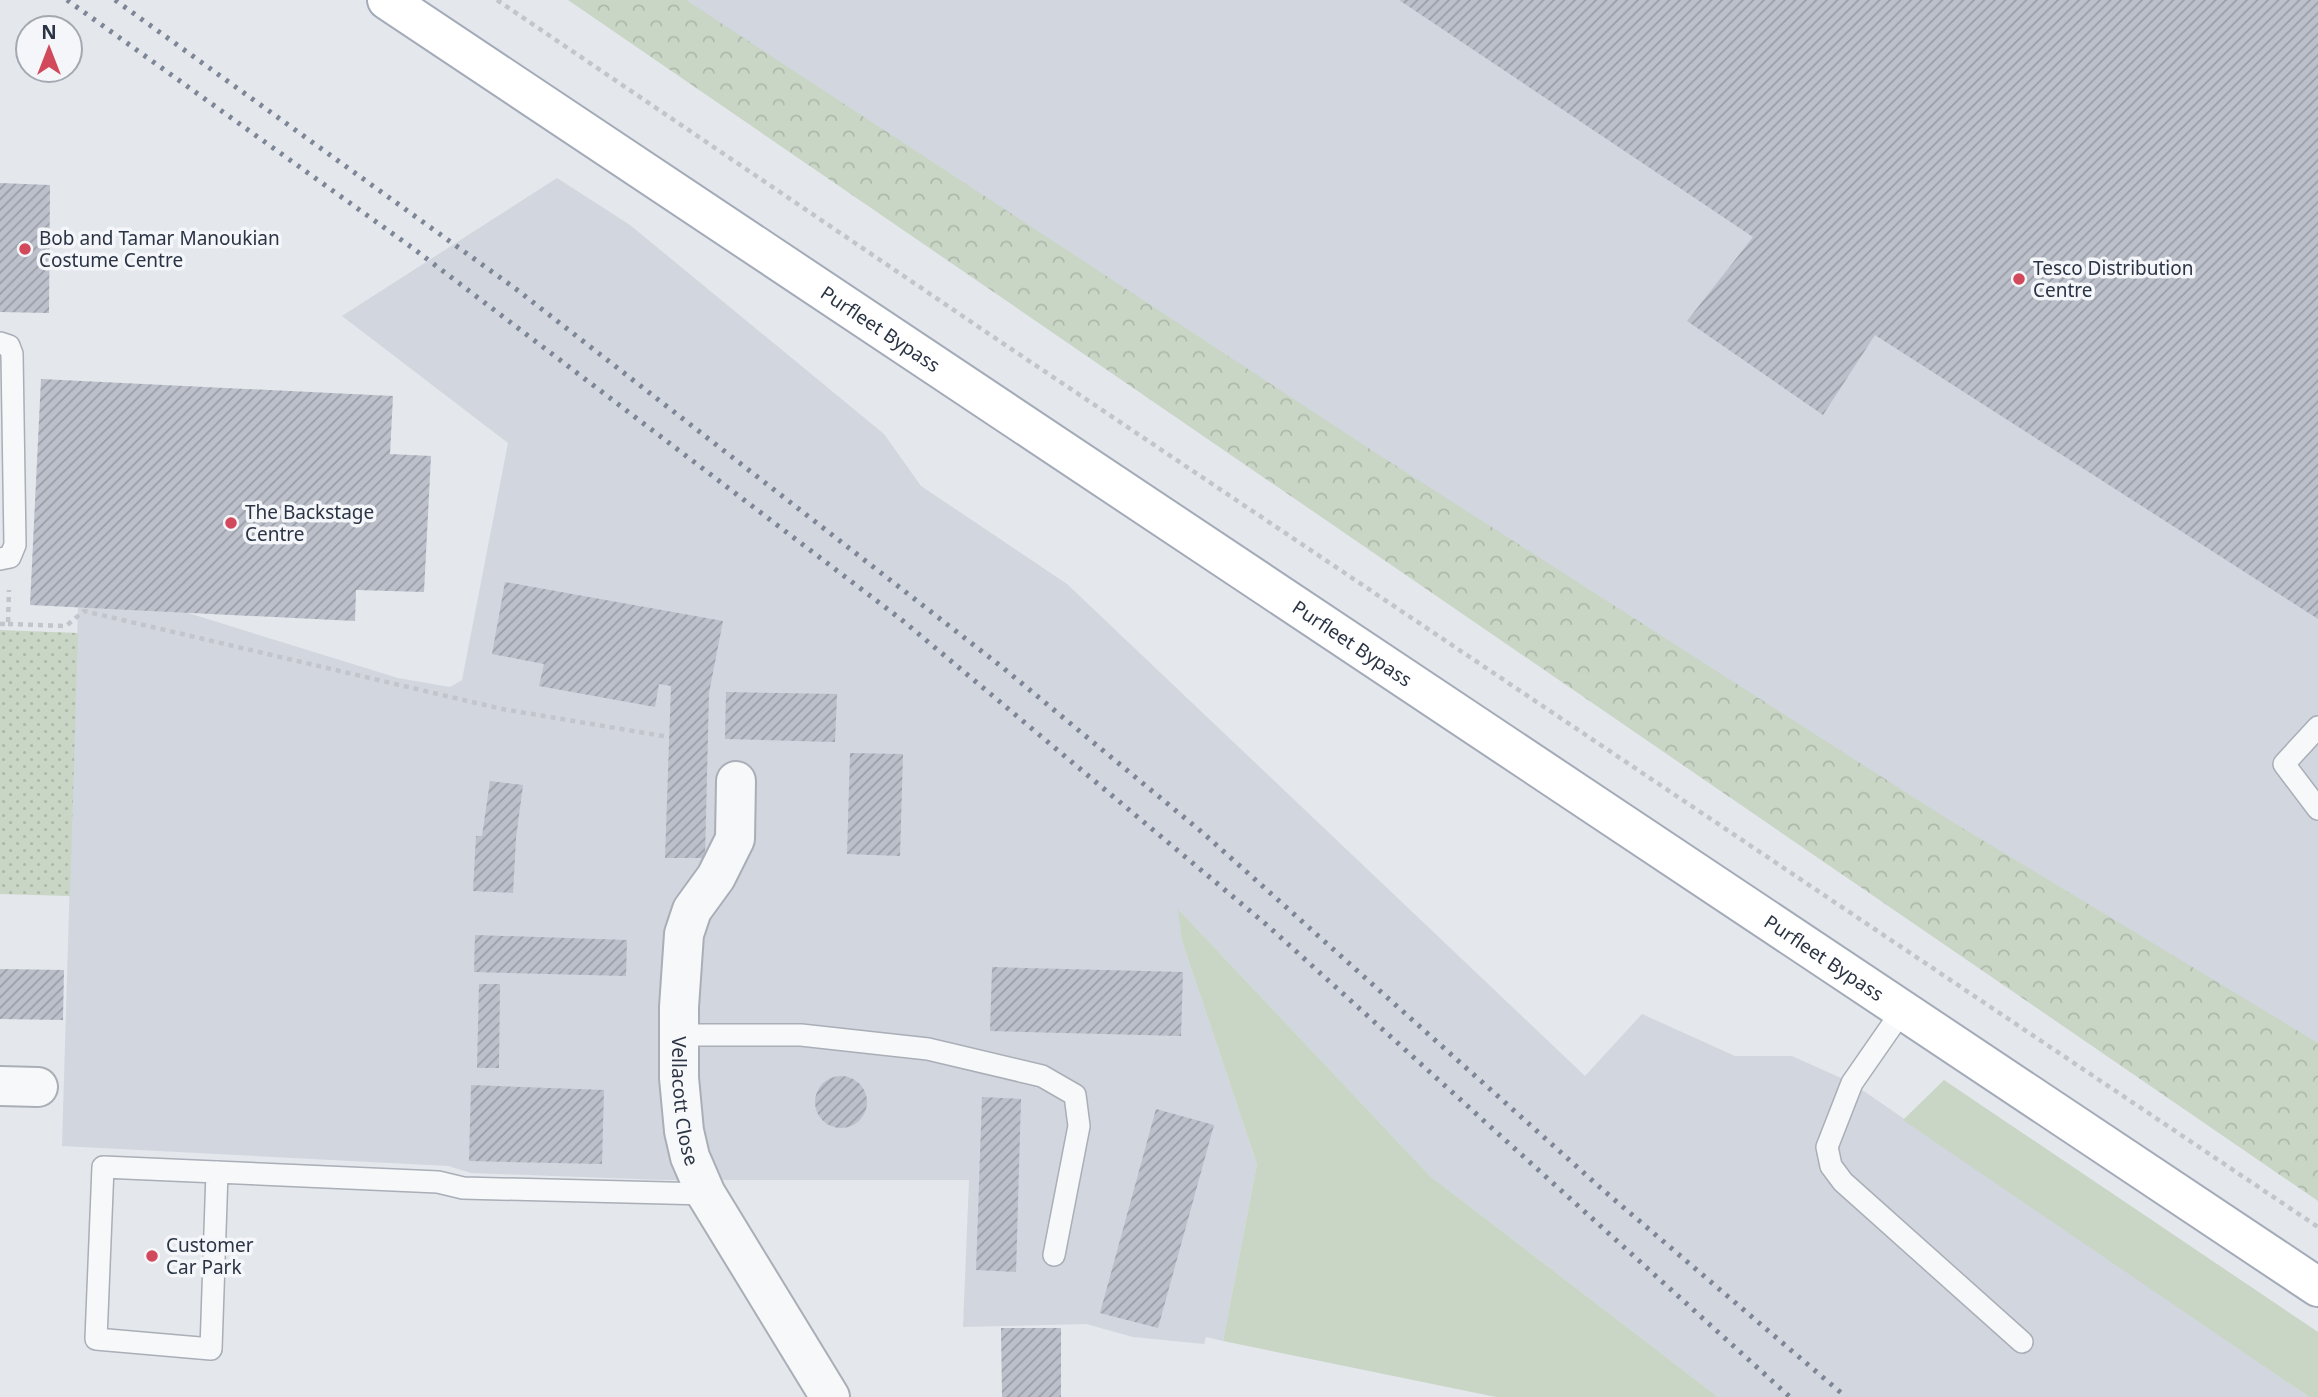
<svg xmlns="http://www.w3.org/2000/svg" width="2318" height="1397" font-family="'Noto Sans',sans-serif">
	<defs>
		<pattern id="forest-crowns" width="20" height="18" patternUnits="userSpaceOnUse" patternTransform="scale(1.75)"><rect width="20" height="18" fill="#c9d6c5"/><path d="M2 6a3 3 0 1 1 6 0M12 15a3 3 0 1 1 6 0" fill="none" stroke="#adb8ab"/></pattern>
		<pattern id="park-dots" width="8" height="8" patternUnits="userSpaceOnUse" patternTransform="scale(1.75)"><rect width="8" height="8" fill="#c9d6c5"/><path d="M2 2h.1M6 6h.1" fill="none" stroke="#adb8ab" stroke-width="1.8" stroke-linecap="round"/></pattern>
		<pattern id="building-hatch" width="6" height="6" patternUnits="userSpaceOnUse" patternTransform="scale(1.75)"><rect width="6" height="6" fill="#bbc0ca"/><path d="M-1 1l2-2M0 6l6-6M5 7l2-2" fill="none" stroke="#989da6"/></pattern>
	</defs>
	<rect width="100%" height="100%" fill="#e4e7ec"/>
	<g fill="#d2d6de">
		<path d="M 642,0 L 2318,0 L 2318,1102 Z"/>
		<path d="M 557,178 L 630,225 L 884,434 L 921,486 L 1067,584 L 1585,1076 L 1642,1014 L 1735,1056 L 1792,1056 L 1852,1083 L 2309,1397 L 1718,1397 L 1430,1176 L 1179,910 L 1182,941 L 1257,1164 L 1223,1341 L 1206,1337 L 1204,1344 L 1133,1337 L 1086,1324 L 963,1327 L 969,1180 L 663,1180 L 471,1173 L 448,1166 L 62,1146 L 78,607 L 185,612 L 398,678 L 450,687 L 462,680 L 508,443 L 342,316 Z"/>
	</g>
	<g fill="#c9d6c5">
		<path d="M 1178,909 L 1430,1176 L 1718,1397 L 1496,1397 L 1223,1341 L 1257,1164 L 1182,941 Z"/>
		<path d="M 1944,1080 L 2318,1332 L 2318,1397 L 2309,1397 L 1903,1120 Z"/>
	</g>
	<path fill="url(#forest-crowns)" d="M 568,0 L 686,0 L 1376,453 L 1946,818 L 2318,1043 L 2318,1201 Z"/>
	<path fill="url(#park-dots)" d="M 0,630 L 78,633 L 70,896 L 0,894 Z"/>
	<g fill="url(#building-hatch)">
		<path d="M 1399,0 L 2318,0 L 2318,619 L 1875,335 L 1823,415 L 1687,321 L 1753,237 Z"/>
		<path d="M 0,183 L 50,185 L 49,313 L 0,312 Z"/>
		<path d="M 41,379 L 393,396 L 390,454 L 431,456 L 424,592 L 356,590 L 355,621 L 30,605 Z"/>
		<path d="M 505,582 L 723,621 L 709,693 L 705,858 L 665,858 L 671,686 L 659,684 L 655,707 L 539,686 L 544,664 L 492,654 Z"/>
		<path d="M 726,692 L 837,694 L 835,742 L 725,739 Z"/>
		<path d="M 850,753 L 903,754 L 900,856 L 847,854 Z"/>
		<path d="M 490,781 L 523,785 L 516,838 L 513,893 L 473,891 L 476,836 L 482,836 Z"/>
		<path d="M 475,935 L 627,940 L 626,976 L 474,972 Z"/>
		<path d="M 992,967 L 1183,972 L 1181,1036 L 990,1031 Z"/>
		<path d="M 0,969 L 64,970 L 63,1020 L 0,1019 Z"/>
		<path d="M 479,984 L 500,984 L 499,1068 L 477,1068 Z"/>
		<circle cx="841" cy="1102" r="26"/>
		<path d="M 471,1085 L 604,1090 L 602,1164 L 469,1161 Z"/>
		<path d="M 982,1097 L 1021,1099 L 1016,1272 L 976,1270 Z"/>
		<path d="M 1156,1109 L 1214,1125 L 1158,1328 L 1100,1313 Z"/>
		<path d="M 1001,1328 L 1061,1328 L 1061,1397 L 1002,1397 Z"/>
	</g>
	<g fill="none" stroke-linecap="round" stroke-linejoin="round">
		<g stroke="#a9aeb7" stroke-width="24">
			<g id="service">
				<path d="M 0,343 L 9,346 L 12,354 L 15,545 L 10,557 L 0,559"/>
				<path d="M 2318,727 L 2284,764 L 2318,809"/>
				<path d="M 1902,1011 L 1852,1083 L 1827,1147 L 1831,1166 L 1843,1182 L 2022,1342"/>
				<path d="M 679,1035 L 801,1035 L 928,1049 L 1042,1076 L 1075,1095 L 1079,1126 L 1054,1255"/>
				<path d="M 217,1172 L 211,1349 L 96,1339 L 103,1167 L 438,1182 L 463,1188 L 706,1194"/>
			</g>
		</g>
		<g stroke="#a9aeb7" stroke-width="42">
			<g id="minor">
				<path id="s1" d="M 736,781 L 735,839 L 716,877 L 692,910 L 684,934 L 679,1007 L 679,1078 L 684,1131 L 690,1157 L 706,1194 L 830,1397"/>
				<path d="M 0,1086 L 38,1087"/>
			</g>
		</g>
		<g stroke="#a3abb8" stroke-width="42">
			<g id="primary">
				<path id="s2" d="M 387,0 L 2318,1287"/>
			</g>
		</g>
		<g stroke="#c2c5cb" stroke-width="4.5" stroke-dasharray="5 5" stroke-linecap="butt">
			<path d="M 497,0 L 992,336 L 2318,1227"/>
			<path d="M 0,624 L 8,624 L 9,590"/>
			<path d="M 8,624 L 66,626 L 84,611 L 502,709 L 669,737"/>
		</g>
		<use href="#service" stroke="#f7f8fa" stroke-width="21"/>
		<use href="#minor" stroke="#f7f8fa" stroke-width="38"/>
		<use href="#primary" stroke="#fff" stroke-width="38"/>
		<g stroke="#7d8696" stroke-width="5" stroke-dasharray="3.5 7" stroke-linecap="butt">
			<path d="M 67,0 L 414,249 L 902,620 L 1268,926 L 1790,1397"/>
			<path d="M 115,0 L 516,289 L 1002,667 L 1203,833 L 1603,1190 L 1846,1397"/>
		</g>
	</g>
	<g fill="#d1495b" stroke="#f4f6f9" stroke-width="2.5">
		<circle cx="25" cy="249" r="7"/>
		<circle cx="2019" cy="279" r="7"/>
		<circle cx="231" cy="523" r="7"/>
		<circle cx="152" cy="1256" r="7"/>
	</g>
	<g text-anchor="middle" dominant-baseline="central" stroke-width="7" stroke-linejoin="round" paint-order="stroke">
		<g font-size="19" fill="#2b3445" stroke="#f4f6f9" text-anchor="start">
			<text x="39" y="238">Bob and Tamar Manoukian<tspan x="39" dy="22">Costume Centre</tspan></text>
			<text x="2033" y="268">Tesco Distribution<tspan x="2033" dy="22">Centre</tspan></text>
			<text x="245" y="512">The Backstage<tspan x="245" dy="22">Centre</tspan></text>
			<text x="166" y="1245">Customer<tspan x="166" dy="22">Car Park</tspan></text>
		</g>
		<g font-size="19" fill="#2b3445" stroke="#f4f6f9">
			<text stroke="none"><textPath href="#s2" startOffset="593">Purfleet Bypass</textPath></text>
			<text stroke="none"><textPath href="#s2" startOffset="1160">Purfleet Bypass</textPath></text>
			<text stroke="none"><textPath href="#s2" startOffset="1727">Purfleet Bypass</textPath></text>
			<text stroke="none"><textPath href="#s1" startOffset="334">Vellacott Close</textPath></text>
		</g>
	</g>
	<g transform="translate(49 49)"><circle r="33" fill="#f4f6f9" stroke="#a4a8b1" stroke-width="2"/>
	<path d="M0-5L12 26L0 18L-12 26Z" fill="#d1495b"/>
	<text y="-10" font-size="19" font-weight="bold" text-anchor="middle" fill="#2b3445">N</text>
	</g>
</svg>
